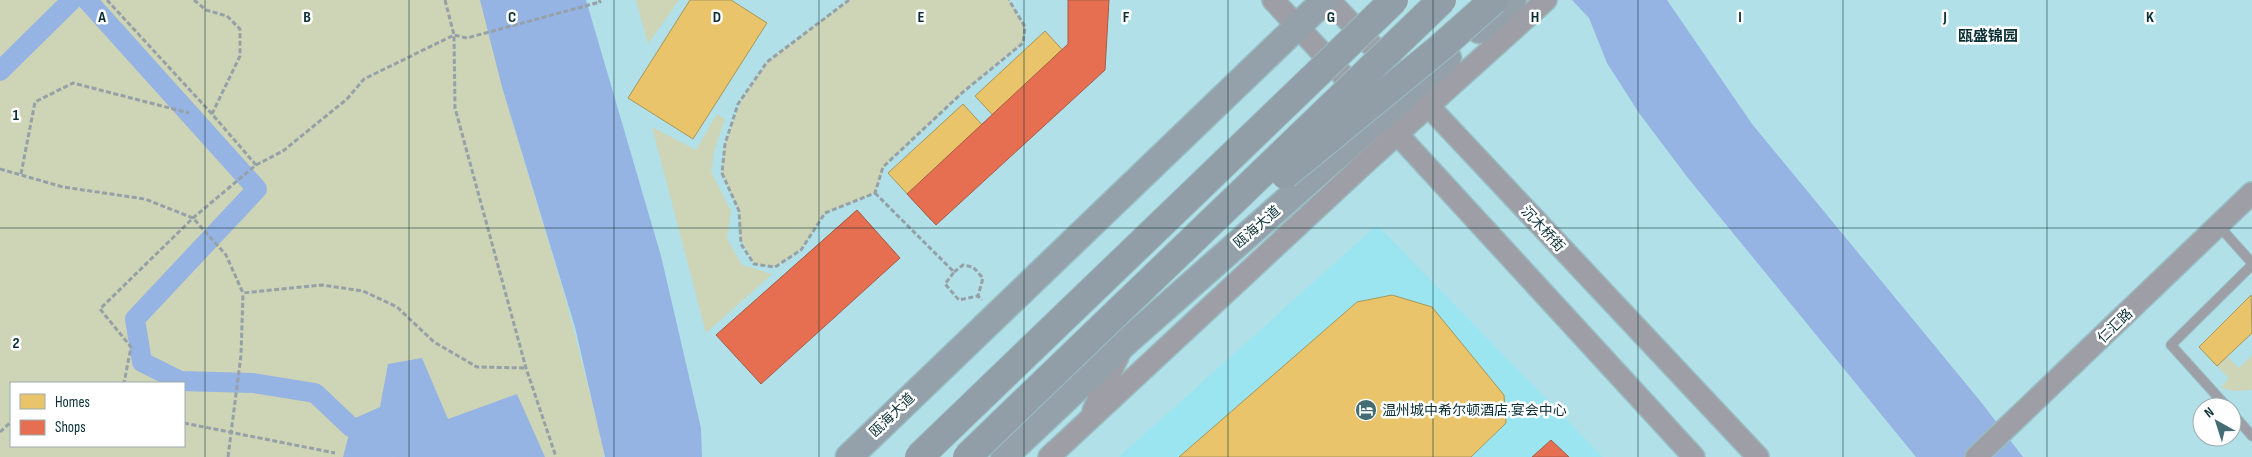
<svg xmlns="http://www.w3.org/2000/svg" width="2252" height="457" font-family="'Sofia Sans Condensed','Noto Sans SC',sans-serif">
	<rect width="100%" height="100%" fill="#b2e0e8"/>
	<path fill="#9be5f1" d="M 1377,225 L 1603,457 L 1119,457 Z"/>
	<g fill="#ced4b6" fill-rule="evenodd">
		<path d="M 0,0 L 481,0 L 502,87 L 565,297 L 605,452 L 603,457 L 0,457 ZM 11,383 L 184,383 L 184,446 L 11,446 Z"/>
		<path d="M 636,0 L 679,0 L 648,44 Z"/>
		<path d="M 849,0 L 1009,0 L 1025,27 L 1023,43 L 963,92 L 884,167 L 875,193 L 825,213 L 801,250 L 775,267 L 754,264 L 740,237 L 739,211 L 722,173 L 725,144 L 742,99 L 767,62 Z"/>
		<path d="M 717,114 L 725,119 L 715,148 L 711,172 L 731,211 L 727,239 L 742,265 L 772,274 L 706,333 L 652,127 L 696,150 Z"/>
		<path d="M 2252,355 L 2252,390 L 2235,391 L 2221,388 L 2229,378 L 2217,366 L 2227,357 L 2239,368 Z"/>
	</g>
	<g fill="#95b3e3">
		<path d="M 480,0 L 586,0 L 661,256 L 701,428 L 702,457 L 605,457 L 575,327 L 502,87 Z"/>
		<path d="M 1572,0 L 1667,0 L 1752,124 L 1981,402 L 2023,457 L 1916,457 L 1688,178 L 1639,113 L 1607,63 L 1589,18 Z"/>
		<path d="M 422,358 L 448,419 L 517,394 L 545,457 L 343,457 L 353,419 L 380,407 L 388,364 Z"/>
	</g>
	<g fill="#e9c46a" stroke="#a6975a">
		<path d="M 690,0 L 731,0 L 767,23 L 693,139 L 628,98 Z"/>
		<path d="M 1045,31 L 1083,72 L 1013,137 L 975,96 Z"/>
		<path d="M 963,104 L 1006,151 L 931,220 L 888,173 Z"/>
		<path d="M 857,210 L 896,254 L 759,375 L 720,332 Z"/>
		<path d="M 1392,295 L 1432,307 L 1504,395 L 1506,423 L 1471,457 L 1179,457 L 1357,302 Z"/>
		<path d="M 2251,295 L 2252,333 L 2217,366 L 2199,347 Z"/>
	</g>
	<g fill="#e76f51" stroke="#a45c48">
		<path d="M 1068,0 L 1109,0 L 1105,70 L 936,225 L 907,194 L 1068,44 Z"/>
		<path d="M 857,210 L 900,258 L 761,384 L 716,335 Z"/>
		<path d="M 1551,440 L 1569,457 L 1532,457 Z"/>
	</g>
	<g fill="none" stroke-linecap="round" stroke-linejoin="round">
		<g stroke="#95b3e3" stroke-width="20">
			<path d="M 87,0 L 257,189 L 135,319 L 142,362 L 180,381 L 253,383 L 315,393 L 351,427 L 427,457"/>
			<path d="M 0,71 L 72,0"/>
		</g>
		<g stroke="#98bdc3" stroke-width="11">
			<g id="service">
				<path d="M 2219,226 L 2252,263"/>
				<path d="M 2227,407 L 2171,345 L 2252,265"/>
				<path d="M 2232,413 L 2252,436"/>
			</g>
		</g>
		<g stroke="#98bdc3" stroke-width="24">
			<g id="tertiary">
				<path d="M 1273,0 L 1363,97"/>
				<path d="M 1329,0 L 1393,68"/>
				<path d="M 1419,96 L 1758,457"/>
				<path d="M 1389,125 L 1694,457"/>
				<path d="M 1093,411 L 1121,350"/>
				<path d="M 1049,457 L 1364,164 L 1546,0"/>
				<path d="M 1976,457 L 2252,193"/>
			</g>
		</g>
		<g stroke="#98bdc3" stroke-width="29">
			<g id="primary">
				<path d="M 1479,30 L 1513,0"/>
				<path d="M 849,457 L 1325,0"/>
				<path d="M 1004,457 L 1124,344 L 1448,58"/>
			</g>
		</g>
		<g stroke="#96a1a7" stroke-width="3" stroke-dasharray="5 2.5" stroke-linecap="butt">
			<path d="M 107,0 L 212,114 L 256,165 L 193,218 L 100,309 L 131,347 L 124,383"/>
			<path d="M 194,0 L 206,10 L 227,16 L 240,29 L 240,56 L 212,114"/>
			<path d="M 445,0 L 454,35 L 455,108 L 526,368 L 556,457"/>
			<path d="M 849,0 L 767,62 L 738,104 L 725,144 L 722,173 L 739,211 L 741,244 L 754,264 L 775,267 L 801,250 L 825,213 L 875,193 L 883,167 L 963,92 L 1023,43 L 1025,27 L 1009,0"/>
			<path d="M 256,165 L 283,151 L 347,99 L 364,79 L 454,35 L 467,38 L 600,2 L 599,0"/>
			<path d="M 0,169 L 63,187 L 145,199 L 193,218 L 226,255 L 243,293 L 322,285 L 363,291 L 397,307 L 434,342 L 477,367 L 526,368"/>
			<path d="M 21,174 L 35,102 L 73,83 L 189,113"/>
			<path d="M 875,193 L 954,272 L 945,284 L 959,300 L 978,296 L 982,300"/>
			<path d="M 954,272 L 963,265 L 973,267 L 983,278 L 978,296"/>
			<path d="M 184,423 L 335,453"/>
			<path d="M 0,432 L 11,422"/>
			<path d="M 228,457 L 241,355 L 243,293"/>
		</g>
		<use href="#service" stroke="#9e9fa6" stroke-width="9"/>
		<use href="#tertiary" stroke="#9e9fa6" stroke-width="21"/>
		<use href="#primary" stroke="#95a1aa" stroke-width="26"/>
		<g stroke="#98bdc3" stroke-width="30" stroke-linecap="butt">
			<g id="trunk-bridge">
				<path d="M 1285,175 L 1441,47 L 1494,0"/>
				<path d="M 919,457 L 1394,0"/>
				<path d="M 967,457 L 1442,0"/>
			</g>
		</g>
		<use href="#trunk-bridge" stroke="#929ea7" stroke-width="28"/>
	</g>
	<path fill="none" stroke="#092f34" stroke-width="1" stroke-opacity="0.55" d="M 205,0 L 205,457M 409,0 L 409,457M 614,0 L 614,457M 819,0 L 819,457M 1024,0 L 1024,457M 1228,0 L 1228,457M 1433,0 L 1433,457M 1638,0 L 1638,457M 1843,0 L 1843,457M 2047,0 L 2047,457M 0,228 L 2252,228"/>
	<defs>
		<g id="hotel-disc" transform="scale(1.125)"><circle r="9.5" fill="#446d73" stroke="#fff"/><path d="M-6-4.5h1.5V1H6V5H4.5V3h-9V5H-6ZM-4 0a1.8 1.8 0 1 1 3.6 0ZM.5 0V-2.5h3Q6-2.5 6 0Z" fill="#fff"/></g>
	</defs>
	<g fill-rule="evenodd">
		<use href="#hotel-disc" x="1366" y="410"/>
	</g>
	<g text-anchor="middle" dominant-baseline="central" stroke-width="5" stroke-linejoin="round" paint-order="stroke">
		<g font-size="14" fill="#092f34" stroke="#fff">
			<text transform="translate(1257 227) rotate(-41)">瓯海大道</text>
			<text transform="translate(1543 229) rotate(47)">沉木桥街</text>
			<text transform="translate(2115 326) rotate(-44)">仁汇路</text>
			<text transform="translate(892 415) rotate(-44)">瓯海大道</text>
		</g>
		<g font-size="14" fill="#092f34" stroke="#fff" text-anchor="start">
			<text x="1382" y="410">温州城中希尔顿酒店·宴会中心</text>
		</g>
		<g font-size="15" font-weight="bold" fill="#092f34" stroke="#fff">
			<text x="1988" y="36">瓯盛锦园</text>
		</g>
	</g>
	<g font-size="16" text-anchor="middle" font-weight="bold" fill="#092f34" stroke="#fff" stroke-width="5" stroke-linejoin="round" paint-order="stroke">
		<text x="102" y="22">A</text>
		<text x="307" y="22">B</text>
		<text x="512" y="22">C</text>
		<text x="717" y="22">D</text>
		<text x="921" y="22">E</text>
		<text x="1126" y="22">F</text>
		<text x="1331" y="22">G</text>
		<text x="1535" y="22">H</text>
		<text x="1740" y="22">I</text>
		<text x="1945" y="22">J</text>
		<text x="2150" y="22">K</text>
		<text x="16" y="120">1</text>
		<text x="16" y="348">2</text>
	</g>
	<rect x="10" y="382" width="175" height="65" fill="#ffffff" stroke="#9dacae"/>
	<rect x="20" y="394" width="25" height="15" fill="#e9c46a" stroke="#9dacae"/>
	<text x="55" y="407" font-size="15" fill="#092f34">Homes</text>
	<rect x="20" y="420" width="25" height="15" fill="#e76f51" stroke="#9dacae"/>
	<text x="55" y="432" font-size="15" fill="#092f34">Shops</text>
	<g transform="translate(2217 422) rotate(321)"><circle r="24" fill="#ffffff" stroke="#9dacae"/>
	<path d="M0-4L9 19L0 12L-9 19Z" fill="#446d73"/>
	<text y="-8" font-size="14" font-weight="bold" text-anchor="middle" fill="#092f34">N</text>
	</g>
</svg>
